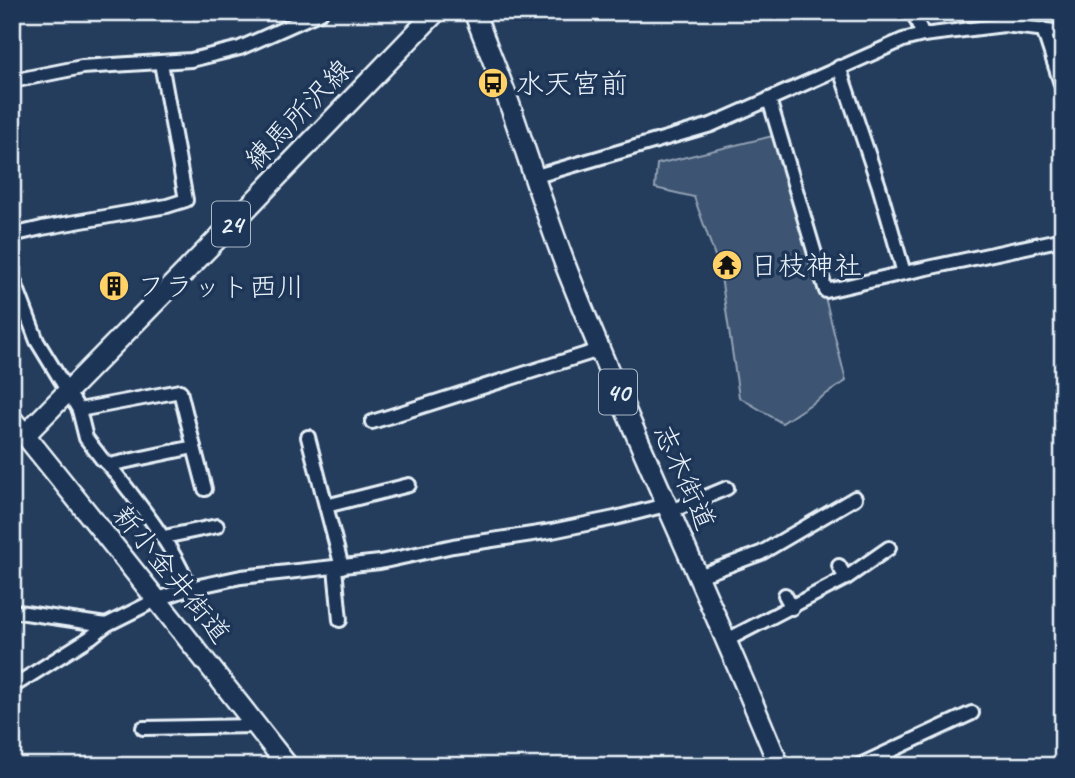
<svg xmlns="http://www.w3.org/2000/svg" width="1075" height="778" font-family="Caveat,'Klee One',sans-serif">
	<rect width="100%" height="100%" fill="#253d5d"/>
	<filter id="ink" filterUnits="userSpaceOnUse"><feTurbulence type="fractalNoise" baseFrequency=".0143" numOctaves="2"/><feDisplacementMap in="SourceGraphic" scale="14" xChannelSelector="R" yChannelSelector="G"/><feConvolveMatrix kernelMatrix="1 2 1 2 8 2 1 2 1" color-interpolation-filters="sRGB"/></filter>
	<g filter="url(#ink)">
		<path fill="#3e5472" stroke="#93a2b5" stroke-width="2" d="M 777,135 L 824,293 L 846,381 L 782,423 L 739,397 L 720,270 L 694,197 L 655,188 L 657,164 Z"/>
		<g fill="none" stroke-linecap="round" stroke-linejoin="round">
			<g stroke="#e8f1f8" stroke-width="18">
				<g id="minor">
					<path d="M 913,12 L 923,35"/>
					<path d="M 1043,29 L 1063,90"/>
					<path d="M 839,67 L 879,186 L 904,273"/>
					<path d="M 12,81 L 82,67 L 191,60 L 240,48 L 321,12"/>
					<path d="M 769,99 L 826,291 L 904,273 L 1063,239"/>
					<path d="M 533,177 L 711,125 L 903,40 L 923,35 L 1004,25 L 1063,32"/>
					<path d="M 12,235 L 42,228 L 167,206 L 186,200 L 161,63"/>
					<path d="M 12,275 L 37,341 L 79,410 L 86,438 L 102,459 L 109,465 C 139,504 171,542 190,588"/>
					<path d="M 79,410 L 180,391 L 194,447 L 109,465"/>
					<path d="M 372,422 L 599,350"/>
					<path d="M 308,437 L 342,567"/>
					<path d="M 194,447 L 205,489"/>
					<path d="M 326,506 L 409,485"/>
					<path d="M 669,512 L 727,488"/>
					<path d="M 164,537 L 217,526"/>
					<path d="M 839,566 L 846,578"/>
					<path d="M 335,568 L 340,620"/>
					<path d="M 699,576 L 761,553 L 855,498"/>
					<path d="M 785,595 L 792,608"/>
					<path d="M 12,611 L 106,625"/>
					<path d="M 727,640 L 846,578 L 889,548"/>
					<path d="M 12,687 L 91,637 L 106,625 L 156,600 L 190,588 L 241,577 L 380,562 L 453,546 L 552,531 L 615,518 L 666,505"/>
					<path d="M 143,728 L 256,726"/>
					<path d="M 858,766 L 972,713"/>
				</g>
			</g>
			<g stroke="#e8f1f8" stroke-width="24">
				<g id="primary">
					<path d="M 474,12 C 487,47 502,81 514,117 C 533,172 550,228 572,282 C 637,445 713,603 779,766"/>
					<path d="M 12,419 C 105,534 197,650 288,766"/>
					<path d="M 25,435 L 231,225 L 436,12"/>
				</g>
			</g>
			<use href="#minor" stroke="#1d3557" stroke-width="12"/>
			<use href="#primary" stroke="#1d3557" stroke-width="19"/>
		</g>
	</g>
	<defs>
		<g id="bus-disc" transform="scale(1.575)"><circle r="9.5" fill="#ffd166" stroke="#1d3557"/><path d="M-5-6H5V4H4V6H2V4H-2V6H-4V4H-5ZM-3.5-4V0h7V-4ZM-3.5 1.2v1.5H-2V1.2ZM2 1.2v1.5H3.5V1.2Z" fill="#111"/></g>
		<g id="temple-disc" transform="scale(1.575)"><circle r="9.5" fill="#ffd166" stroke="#1d3557"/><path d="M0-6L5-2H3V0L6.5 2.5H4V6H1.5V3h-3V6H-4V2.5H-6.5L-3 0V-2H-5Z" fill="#111"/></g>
		<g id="building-disc" transform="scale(1.575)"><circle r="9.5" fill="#ffd166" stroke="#1d3557"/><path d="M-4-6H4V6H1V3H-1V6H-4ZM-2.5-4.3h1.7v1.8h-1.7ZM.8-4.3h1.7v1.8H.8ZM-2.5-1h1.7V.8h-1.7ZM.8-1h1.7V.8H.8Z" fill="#111"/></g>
	</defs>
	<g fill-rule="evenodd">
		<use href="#bus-disc" x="493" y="83"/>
		<use href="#temple-disc" x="727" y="265"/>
		<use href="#building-disc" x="114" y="286"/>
	</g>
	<g text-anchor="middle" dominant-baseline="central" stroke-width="7" stroke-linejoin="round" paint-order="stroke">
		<g fill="#1d3557" stroke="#abb9c8" stroke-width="2">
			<rect x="212" y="201.5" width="38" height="45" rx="5"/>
			<rect x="599" y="369.5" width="38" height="45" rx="5"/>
		</g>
		<g font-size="26" font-weight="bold" fill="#e8f1f8">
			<text x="231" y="224">24</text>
			<text x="618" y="392">40</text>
		</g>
		<g font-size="28" fill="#e8f1f8" stroke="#1d3557" text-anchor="start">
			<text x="516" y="83">水天宮前</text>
			<text x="750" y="265">日枝神社</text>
			<text x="137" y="286">フラット西川</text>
		</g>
		<g font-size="28" fill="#e8f1f8" stroke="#1d3557">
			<text transform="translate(298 114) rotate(-46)">練馬所沢線</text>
			<text transform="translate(685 477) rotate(66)">志木街道</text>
			<text transform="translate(172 574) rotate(51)">新小金井街道</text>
		</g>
	</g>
	<rect width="1075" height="778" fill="none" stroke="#1d3557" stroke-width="42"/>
	<rect x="21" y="21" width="1033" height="736" fill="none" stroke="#e8f1f8" stroke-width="2.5" filter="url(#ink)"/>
</svg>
